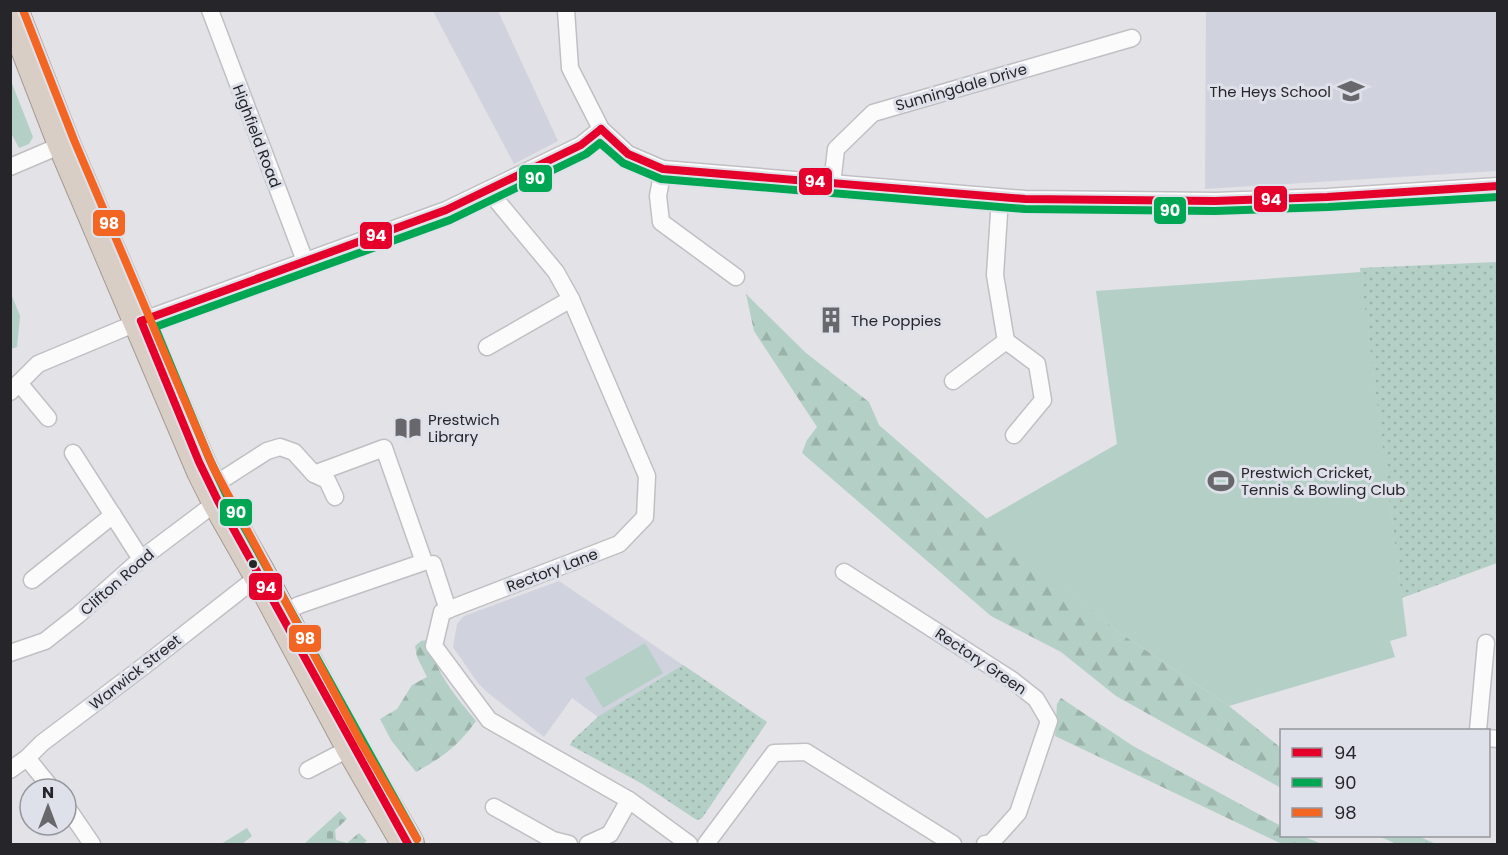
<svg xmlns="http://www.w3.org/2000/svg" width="1508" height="855" font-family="Poppins,sans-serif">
	<defs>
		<pattern id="forest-firs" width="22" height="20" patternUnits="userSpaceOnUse" patternTransform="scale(1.5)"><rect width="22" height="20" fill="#b4cfc5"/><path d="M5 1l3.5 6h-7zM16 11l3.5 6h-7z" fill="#9bb2a9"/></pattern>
		<pattern id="cemetery-stones" width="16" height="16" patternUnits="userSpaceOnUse" patternTransform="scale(1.5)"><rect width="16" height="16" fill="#b4cfc5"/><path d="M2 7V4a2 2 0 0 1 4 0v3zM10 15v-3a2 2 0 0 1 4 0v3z" fill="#9bb2a9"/></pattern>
		<pattern id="park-dots" width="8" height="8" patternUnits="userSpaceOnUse" patternTransform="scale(1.5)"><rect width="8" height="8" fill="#b4cfc5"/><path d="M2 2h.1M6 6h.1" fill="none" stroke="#9bb2a9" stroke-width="1.8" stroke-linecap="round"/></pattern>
	</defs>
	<rect width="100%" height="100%" fill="#e2e2e7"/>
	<g fill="#d0d3de">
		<path d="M 433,11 L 498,11 L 558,141 L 514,164 Z"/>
		<path d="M 1206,11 L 1497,11 L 1497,171 L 1205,189 Z"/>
		<path d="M 559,581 L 767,722 L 702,818 L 697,820 L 641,783 L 570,745 L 573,740 L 598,717 L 572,698 L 544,737 L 487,692 L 477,682 L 453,647 L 457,624 L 464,616 Z"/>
	</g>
	<g fill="#b4cfc5">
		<path d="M 11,81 L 33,137 L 29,144 L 19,148 L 11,133 Z"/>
		<path d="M 1361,272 L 1407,636 L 1390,641 L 1395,657 L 1229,706 L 1114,629 L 986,519 L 1117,444 L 1096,291 Z"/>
		<path d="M 10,291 L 20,316 L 17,347 L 11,349 Z"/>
		<path d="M 645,643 L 663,673 L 603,708 L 585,678 Z"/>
		<path d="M 247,828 L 252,836 L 242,844 L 221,844 Z"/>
	</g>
	<g fill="url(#forest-firs)">
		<path d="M 746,294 L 806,353 L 869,402 L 879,425 L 1114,629 L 1229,706 L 1281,748 L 1281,788 L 1116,696 L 1061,652 L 991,616 L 802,453 L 807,440 L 817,427 L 754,331 Z"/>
		<path d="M 428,640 C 437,675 454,694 476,721 C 457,747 444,756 416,772 L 391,740 L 380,719 L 397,709 L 412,685 L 427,677 L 417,657 L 415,646 L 421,641 Z"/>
		<path d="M 1061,698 L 1133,746 L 1281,826 L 1282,836 L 1302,836 L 1322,844 L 1282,844 L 1055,736 L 1057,704 Z"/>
		<path d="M 1378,836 L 1418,836 L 1436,844 L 1397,844 Z"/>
	</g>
	<path fill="url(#cemetery-stones)" d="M 340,811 L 347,819 L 335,830 L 336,840 L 347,843 L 359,833 L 367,841 L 363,844 L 304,844 Z"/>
	<g fill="url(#park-dots)">
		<path d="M 1497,262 L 1497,563 L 1402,598 L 1360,268 Z"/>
		<path d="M 683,665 L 767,722 L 702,818 L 697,820 L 641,783 L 570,745 L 573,740 L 599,716 Z"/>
	</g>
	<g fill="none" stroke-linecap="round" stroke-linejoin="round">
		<g stroke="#c0c0c4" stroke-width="19">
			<g id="street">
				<path d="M 210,10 L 305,261"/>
				<path d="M 566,10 L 570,68 L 601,129 L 628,154 L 663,169 L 1025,199 L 1215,201 L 1327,197 L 1498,186"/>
				<path d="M 10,167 L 64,144"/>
				<path d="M 663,169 L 658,196 L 661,222 L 736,277"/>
				<path d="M 832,184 L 836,149 L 873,113 L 1132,38"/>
				<path d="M 488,190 L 556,272 L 571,299 L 647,476 L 645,517 L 619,544 L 442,612 L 434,646 L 489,720 L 629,800 L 689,844"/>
				<path d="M 1000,198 L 995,275 L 1006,341 L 1037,364 L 1043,400 L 1014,435"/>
				<path d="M 487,347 L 571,299"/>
				<path d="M 953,381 L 1006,341"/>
				<path d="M 19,383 L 48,418"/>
				<path d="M 10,392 L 38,364 L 141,321 L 446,210 L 581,145 L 601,129"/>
				<path d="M 73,453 L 141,559"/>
				<path d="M 211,487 L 267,451 L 280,447 L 294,452 L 314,474 L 327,480 L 335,497"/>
				<path d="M 433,564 L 448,610"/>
				<path d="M 844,572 L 1012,680 L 1036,699 L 1049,721 L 1018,813 L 991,843 L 985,844"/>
				<path d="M 32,580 L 113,515"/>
				<path d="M 281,614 L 299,605 L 424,562 L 384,448 L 314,474"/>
				<path d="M 10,653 L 45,641 L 78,615 L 141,559 L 218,501"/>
				<path d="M 1478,730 L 1486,643"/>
				<path d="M 1488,738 L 1498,739"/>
				<path d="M 27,758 L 52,789"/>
				<path d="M 10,770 L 27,758 L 42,743 L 144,666 L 260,575"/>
				<path d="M 308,770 L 352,747"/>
				<path d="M 66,806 L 92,844"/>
				<path d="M 494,807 L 553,840 L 569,844"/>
				<path d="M 588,844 L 610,834 L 629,800"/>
				<path d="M 706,844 L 774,753 L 806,752 L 953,844"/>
			</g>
		</g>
		<g stroke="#a59a92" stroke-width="34">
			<path id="highway" d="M 12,10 L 64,144 L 203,471 L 218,501 L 260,575 L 352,747 L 408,844"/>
		</g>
		<use href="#street" stroke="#fbfbfb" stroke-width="16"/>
		<use href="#highway" stroke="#d9cec5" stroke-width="32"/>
		<g stroke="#dfe1ea" stroke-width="12">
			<g id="bus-1">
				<path d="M 601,129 L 628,154 L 663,169 L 1025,199 L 1215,201 L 1327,197 L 1498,186"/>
				<path d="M 141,321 L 199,462 L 218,501 L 408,844"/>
				<path d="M 141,321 L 446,210 L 581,145 L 601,129"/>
			</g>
		</g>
		<g stroke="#dfe1ea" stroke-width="12">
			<path id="bus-2" d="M 417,839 L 227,496 L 209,458 L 155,327 L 450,220 L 586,154 L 600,143 L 623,163 L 661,179 L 1025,209 L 1215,211 L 1328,207 L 1498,197"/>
		</g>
		<g stroke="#dfe1ea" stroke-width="12">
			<path id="bus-3" d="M 23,10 L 74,140 L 213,467 L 361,742 L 417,839"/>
		</g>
		<use href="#bus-1" stroke="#e4002b" stroke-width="8"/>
		<use href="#bus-2" stroke="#00a651" stroke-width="8"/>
		<use href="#bus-3" stroke="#f26522" stroke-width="8"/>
	</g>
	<defs>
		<g id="school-bare" transform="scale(2.07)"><path d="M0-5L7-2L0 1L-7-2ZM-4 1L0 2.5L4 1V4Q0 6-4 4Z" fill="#68686c" stroke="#dfe1ea" stroke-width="2.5" paint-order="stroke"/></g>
		<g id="building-bare" transform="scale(2.07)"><path d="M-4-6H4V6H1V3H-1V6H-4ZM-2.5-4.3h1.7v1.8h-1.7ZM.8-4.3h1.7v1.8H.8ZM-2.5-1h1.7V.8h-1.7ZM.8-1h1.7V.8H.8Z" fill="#68686c" stroke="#dfe1ea" stroke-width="2.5" paint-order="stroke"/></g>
		<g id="library-bare" transform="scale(2.07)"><path d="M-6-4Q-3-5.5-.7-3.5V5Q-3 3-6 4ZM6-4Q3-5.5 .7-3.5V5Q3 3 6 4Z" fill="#68686c" stroke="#dfe1ea" stroke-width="2.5" paint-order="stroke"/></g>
		<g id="stadium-bare" transform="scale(2.07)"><path d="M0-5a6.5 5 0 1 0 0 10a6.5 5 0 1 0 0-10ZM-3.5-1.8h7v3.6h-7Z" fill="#68686c" stroke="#dfe1ea" stroke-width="2.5" paint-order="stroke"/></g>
	</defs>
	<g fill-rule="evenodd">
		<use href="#school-bare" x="1351" y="91"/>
		<use href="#building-bare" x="831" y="320"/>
		<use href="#library-bare" x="408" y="428"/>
		<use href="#stadium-bare" x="1221" y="481"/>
	</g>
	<circle fill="#26262a" stroke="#dfe1ea" stroke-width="2" cx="253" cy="564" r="5"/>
	<g text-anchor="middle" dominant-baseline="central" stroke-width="6" stroke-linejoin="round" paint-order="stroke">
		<g font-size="15" fill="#26262a" stroke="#dfe1ea">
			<text transform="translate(961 87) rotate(-16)">Sunningdale Drive</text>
			<text transform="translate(257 136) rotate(69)">Highfield Road</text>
			<text transform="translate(552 570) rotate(-21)">Rectory Lane</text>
			<text transform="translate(117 582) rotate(-41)">Clifton Road</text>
			<text transform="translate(981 661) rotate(34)">Rectory Green</text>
			<text transform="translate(135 672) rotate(-38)">Warwick Street</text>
		</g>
		<g font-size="15" fill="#26262a" stroke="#dfe1ea" text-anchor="start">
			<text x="1331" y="91" text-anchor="end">The Heys School</text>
			<text x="851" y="320">The Poppies</text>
			<text x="428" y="419">Prestwich<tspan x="428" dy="17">Library</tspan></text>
			<text x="1241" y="472">Prestwich Cricket,<tspan x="1241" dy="17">Tennis &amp; Bowling Club</tspan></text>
		</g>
	</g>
	<g stroke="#dfe1ea" stroke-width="2">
		<rect x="518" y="164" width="35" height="29" rx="6" fill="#00a651"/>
		<rect x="798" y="167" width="35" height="29" rx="6" fill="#e4002b"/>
		<rect x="1253" y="185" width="35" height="28" rx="6" fill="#e4002b"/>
		<rect x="1153" y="196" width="34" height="29" rx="6" fill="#00a651"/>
		<rect x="92" y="209" width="34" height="28" rx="6" fill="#f26522"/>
		<rect x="359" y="221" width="34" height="29" rx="6" fill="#e4002b"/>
		<rect x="219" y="498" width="34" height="29" rx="6" fill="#00a651"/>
		<rect x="248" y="572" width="35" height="29" rx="6" fill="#e4002b"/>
		<rect x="288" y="624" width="34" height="29" rx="6" fill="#f26522"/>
	</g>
	<g font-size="16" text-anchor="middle" font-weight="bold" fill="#fff">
		<text x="535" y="184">90</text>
		<text x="815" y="187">94</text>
		<text x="1271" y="205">94</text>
		<text x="1170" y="216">90</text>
		<text x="109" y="229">98</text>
		<text x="376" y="241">94</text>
		<text x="236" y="518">90</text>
		<text x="266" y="593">94</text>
		<text x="305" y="644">98</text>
	</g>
	<rect width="1508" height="855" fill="none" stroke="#26262a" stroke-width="24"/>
	<rect x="1280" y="729" width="210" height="108" fill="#dfe1ea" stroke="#95969d" stroke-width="1.5"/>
	<rect x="1292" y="748" width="30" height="9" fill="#e4002b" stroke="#95969d" stroke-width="1.5"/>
	<text x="1334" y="759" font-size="18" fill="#26262a">94</text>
	<rect x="1292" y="778" width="30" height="9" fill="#00a651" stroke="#95969d" stroke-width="1.5"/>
	<text x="1334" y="789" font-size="18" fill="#26262a">90</text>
	<rect x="1292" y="808" width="30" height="9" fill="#f26522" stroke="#95969d" stroke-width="1.5"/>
	<text x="1334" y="819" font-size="18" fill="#26262a">98</text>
	<g transform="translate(48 807)"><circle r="28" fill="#dfe1ea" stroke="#95969d" stroke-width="1.5"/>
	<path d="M0-4.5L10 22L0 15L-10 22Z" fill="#68686c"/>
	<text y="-9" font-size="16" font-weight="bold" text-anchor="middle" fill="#26262a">N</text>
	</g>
</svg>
